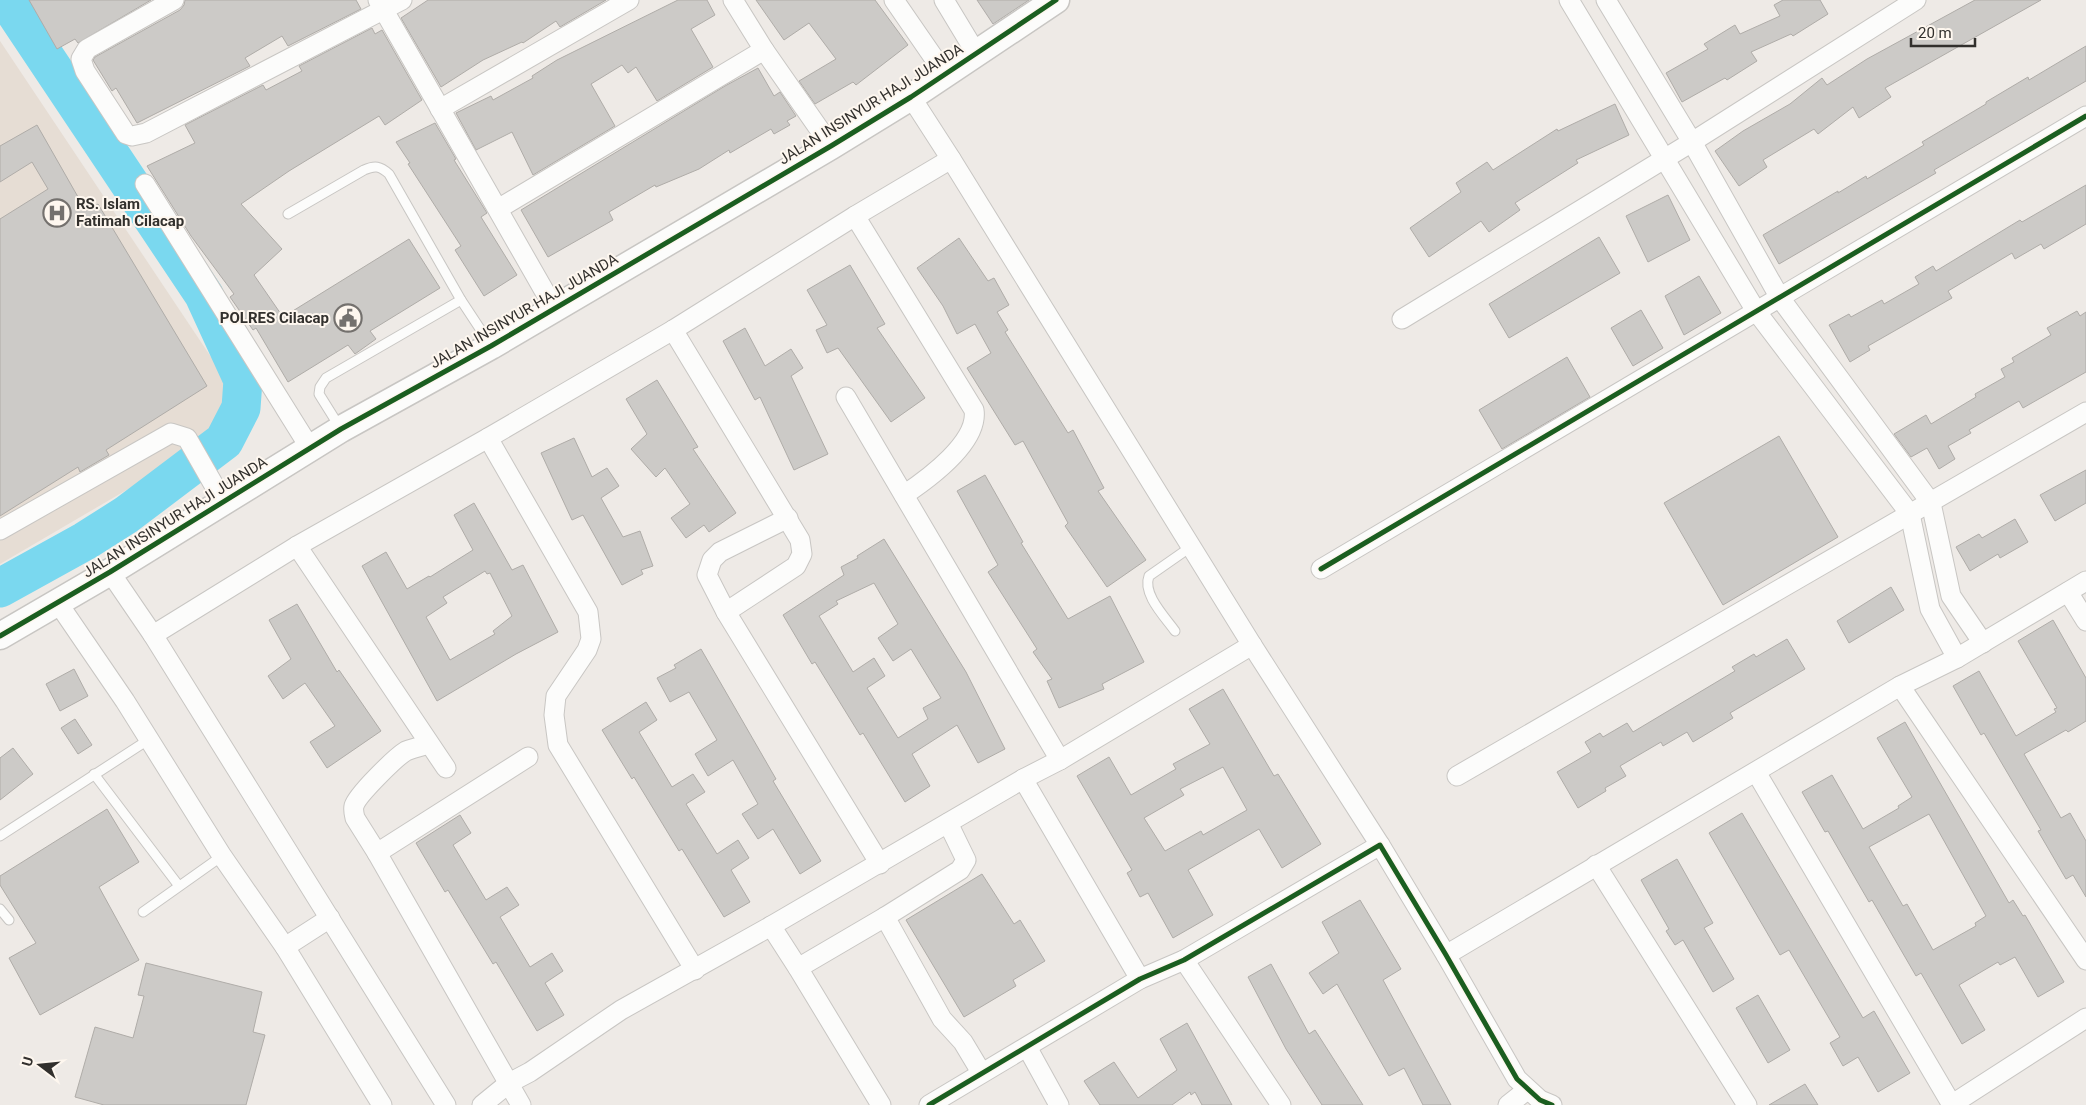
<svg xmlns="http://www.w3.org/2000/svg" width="2086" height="1105" font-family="Roboto,sans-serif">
	<rect width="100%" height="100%" fill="#eeeae6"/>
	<path fill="#e6ddd4" d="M 0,41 L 229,384 L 227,408 L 220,427 L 212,440 L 0,564 Z"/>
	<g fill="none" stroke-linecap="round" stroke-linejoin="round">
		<path stroke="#7ad8ef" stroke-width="39" d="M 0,588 L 85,541 L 126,515 L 224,441 L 241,408 L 243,380 L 204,295 L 7,0"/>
	</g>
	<g fill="#cccac7" stroke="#afaca8" fill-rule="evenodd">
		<path d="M 29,0 L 151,0 L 78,43 L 75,39 L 57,49 Z"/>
		<path d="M 185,0 L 356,0 L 361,9 L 288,46 L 282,36 L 245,58 L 250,66 L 137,123 L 116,88 L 112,91 L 93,60 L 95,57 L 180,10 L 184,5 Z"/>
		<path d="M 428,0 L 606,0 L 560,27 L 556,21 L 523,43 L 522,42 L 483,60 L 441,87 L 401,18 Z"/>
		<path d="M 678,0 L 707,0 L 715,15 L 691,29 L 713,67 L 657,101 L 636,67 L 628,73 L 622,65 L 591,84 L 615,126 L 533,175 L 512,132 L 476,150 L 456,113 L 491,96 L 493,100 L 533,78 L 532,76 L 557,60 Z"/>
		<path d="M 756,0 L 875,0 L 908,45 L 856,85 L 853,82 L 815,104 L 799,81 L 836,59 L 809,23 L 784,40 Z"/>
		<path d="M 977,0 L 1029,0 L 993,24 Z"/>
		<path d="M 1783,0 L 1820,0 L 1828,14 L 1793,36 L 1791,34 L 1751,52 L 1757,61 L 1727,80 L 1725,78 L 1682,102 L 1666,73 L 1708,49 L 1704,44 L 1735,25 L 1740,34 L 1780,16 L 1774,5 Z"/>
		<path d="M 1975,0 L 2041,0 L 1885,88 L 1891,97 L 1859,118 L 1853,107 L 1818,134 L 1814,129 L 1763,160 L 1767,167 L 1739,186 L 1715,151 L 1743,131 L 1790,104 L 1822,78 L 1827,85 L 1867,59 Z"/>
		<path d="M 372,28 L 375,34 L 382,30 L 422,100 L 385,125 L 379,116 L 289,171 L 241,204 L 282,249 L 254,275 L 283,317 L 409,239 L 440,288 L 370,331 L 376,339 L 355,354 L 348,345 L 288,382 L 256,328 L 253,330 L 230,297 L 234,294 L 191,236 L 147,166 L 195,143 L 185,125 L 263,85 L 266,90 L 302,71 L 299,66 Z"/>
		<path d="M 2086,46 L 2086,81 L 1934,170 L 1936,173 L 1779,264 L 1763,235 L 1838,191 L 1838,193 L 1866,176 L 1867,179 L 1924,145 L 1922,142 L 1986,104 L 1986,102 L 2028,77 L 2029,80 Z"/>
		<path d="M 758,68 L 774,96 L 780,92 L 796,116 L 787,121 L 790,125 L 774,134 L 771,129 L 730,153 L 729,150 L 699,169 L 656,187 L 655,185 L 609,212 L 613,220 L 548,257 L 521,210 L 725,86 Z"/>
		<path d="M 1615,104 L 1629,135 L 1576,160 L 1578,163 L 1515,203 L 1520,210 L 1489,232 L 1481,221 L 1429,257 L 1410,228 L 1461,192 L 1456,183 L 1487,162 L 1493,170 L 1557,129 L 1558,131 Z"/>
		<path d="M 435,123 L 456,159 L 454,160 L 487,213 L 481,217 L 517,275 L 484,296 L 455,250 L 461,246 L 408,164 L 410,163 L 396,142 Z"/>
		<path d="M 37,125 L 86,211 L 98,204 L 207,386 L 106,450 L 109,455 L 80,472 L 78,467 L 0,516 L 0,219 L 48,189 L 32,162 L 0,182 L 0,146 Z"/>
		<path d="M 2086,185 L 2086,224 L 2044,249 L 2041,244 L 2015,259 L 2012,253 L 1948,291 L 1952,298 L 1868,346 L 1870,350 L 1850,362 L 1829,325 L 1849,314 L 1851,317 L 1882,300 L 1884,304 L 1919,284 L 1915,277 L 1933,266 L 1936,271 L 2020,220 L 2022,222 Z"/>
		<path d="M 1668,195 L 1690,240 L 1648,262 L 1626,216 Z"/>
		<path d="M 1599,237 L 1620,273 L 1509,338 L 1489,304 Z"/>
		<path d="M 959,238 L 988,281 L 994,278 L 1009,305 L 997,312 L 1008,330 L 1005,332 L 1068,433 L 1073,430 L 1104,488 L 1098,491 L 1146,560 L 1107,587 L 1065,526 L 1068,523 L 1023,441 L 1015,445 L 967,368 L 991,353 L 975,324 L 957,334 L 943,306 L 917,268 Z"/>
		<path d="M 850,265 L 885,324 L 877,328 L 925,398 L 891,422 L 838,348 L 827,353 L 816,330 L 827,325 L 807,290 Z"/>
		<path d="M 1699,276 L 1721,313 L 1684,335 L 1665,296 Z"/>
		<path d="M 1641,310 L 1663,348 L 1633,366 L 1611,328 Z"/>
		<path d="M 2077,311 L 2080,316 L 2086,312 L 2086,372 L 2023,408 L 2019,401 L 1969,430 L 1971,433 L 1948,446 L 1955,459 L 1939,469 L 1927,448 L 1911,457 L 1894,434 L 1926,415 L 1931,424 L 1976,397 L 1975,394 L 2005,377 L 2001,369 L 2014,362 L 2012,358 L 2051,335 L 2047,328 Z"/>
		<path d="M 745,328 L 765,366 L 791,349 L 803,368 L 791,376 L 828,454 L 794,470 L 760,397 L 755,400 L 723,341 Z"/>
		<path d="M 1567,357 L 1590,397 L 1502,449 L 1479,410 Z"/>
		<path d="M 657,380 L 698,447 L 693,449 L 736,513 L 709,532 L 704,525 L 686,538 L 671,518 L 690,504 L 665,468 L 656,477 L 631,449 L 647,434 L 626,399 Z"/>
		<path d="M 1779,436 L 1838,537 L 1723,605 L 1664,503 Z"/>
		<path d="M 574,438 L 592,477 L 607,468 L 619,486 L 601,498 L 623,537 L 640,531 L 653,566 L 641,570 L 643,574 L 622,585 L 583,515 L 572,520 L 541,453 Z"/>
		<path d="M 2086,470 L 2086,503 L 2055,521 L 2040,495 Z"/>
		<path d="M 985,475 L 1023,542 L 1021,543 L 1068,619 L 1110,596 L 1144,662 L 1102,684 L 1104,689 L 1059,708 L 1047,681 L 1052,679 L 1033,652 L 1037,649 L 988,572 L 998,565 L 957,491 Z"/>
		<path d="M 474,503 L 512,570 L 523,565 L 558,632 L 516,654 L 437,701 L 362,566 L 386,552 L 407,589 L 429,576 L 430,577 L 473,550 L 454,515 ZM 485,571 L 487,574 L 490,573 L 512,616 L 493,631 L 495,634 L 450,660 L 426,617 L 447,603 L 443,597 Z"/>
		<path d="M 2015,519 L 2028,542 L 2000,558 L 1998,554 L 1970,571 L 1956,547 L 1979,534 L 1982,538 Z"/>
		<path d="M 884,539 L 966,672 L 1005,749 L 978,763 L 957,725 L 912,754 L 930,786 L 905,802 L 863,733 L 860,735 L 815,662 L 812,664 L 783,615 L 844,575 L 841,567 L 858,558 L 857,556 ZM 874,583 L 898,624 L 878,638 L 893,661 L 911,649 L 941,698 L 923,708 L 928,719 L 898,738 L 867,688 L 885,676 L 874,658 L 853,672 L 819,616 L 838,604 L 836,601 Z"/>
		<path d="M 1891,587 L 1904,610 L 1849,643 L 1837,621 Z"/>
		<path d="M 297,604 L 337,672 L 339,670 L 381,731 L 327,768 L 310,742 L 335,726 L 305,683 L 283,699 L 268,676 L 291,659 L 269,620 Z"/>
		<path d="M 2053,620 L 2086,678 L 2086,721 L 2068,732 L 2066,730 L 2024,754 L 2061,818 L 2070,813 L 2086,841 L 2086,897 L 2073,875 L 2066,879 L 2038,831 L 2041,830 L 1984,733 L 1981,735 L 1953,686 L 1979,671 L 2016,736 L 2056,712 L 2054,709 L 2057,708 L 2018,641 Z"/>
		<path d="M 1787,639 L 1805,669 L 1730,713 L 1733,718 L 1693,742 L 1687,732 L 1663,746 L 1661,742 L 1620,766 L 1626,776 L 1605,788 L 1606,791 L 1578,808 L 1557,772 L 1591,752 L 1585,742 L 1600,733 L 1603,737 L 1627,723 L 1633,732 L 1735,671 L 1732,667 L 1754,654 L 1756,657 Z"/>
		<path d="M 701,649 L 776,779 L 773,781 L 821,861 L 800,874 L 773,829 L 758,839 L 742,814 L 758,804 L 733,760 L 708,776 L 695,754 L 717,740 L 689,692 L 670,702 L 657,678 L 676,668 L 674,665 Z"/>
		<path d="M 74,669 L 88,696 L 60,711 L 46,684 Z"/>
		<path d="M 1223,689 L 1274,776 L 1278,774 L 1321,844 L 1282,868 L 1259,829 L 1188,870 L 1213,915 L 1173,938 L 1148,893 L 1140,897 L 1127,873 L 1132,870 L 1077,776 L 1109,757 L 1131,795 L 1176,769 L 1173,764 L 1210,744 L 1189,709 ZM 1223,767 L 1247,810 L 1203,835 L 1201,831 L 1165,851 L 1144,818 L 1184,795 L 1180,789 Z"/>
		<path d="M 646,702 L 657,720 L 639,732 L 672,787 L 693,774 L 705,792 L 686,804 L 717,854 L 738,840 L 749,858 L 731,870 L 750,902 L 724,917 L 682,849 L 679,851 L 634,777 L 632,779 L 602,730 Z"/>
		<path d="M 75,719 L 92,745 L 78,754 L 61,728 Z"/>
		<path d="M 1905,722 L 2009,903 L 2013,900 L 2023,916 L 2025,915 L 2064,982 L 2038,997 L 2015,957 L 2000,965 L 1998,962 L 1959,985 L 1985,1030 L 1962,1044 L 1921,973 L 1916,976 L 1872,900 L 1869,902 L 1828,831 L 1825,832 L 1802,792 L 1832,775 L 1863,829 L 1899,808 L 1898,806 L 1912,797 L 1877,738 ZM 1929,814 L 1986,916 L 1975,923 L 1976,926 L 1933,950 L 1907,904 L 1903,906 L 1869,847 Z"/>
		<path d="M 13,748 L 33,774 L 0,800 L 0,758 Z"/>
		<path d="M 107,809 L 139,862 L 99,887 L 139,960 L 40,1015 L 9,958 L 36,943 L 0,885 L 0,876 Z"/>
		<path d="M 1742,813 L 1863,1018 L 1874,1011 L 1910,1073 L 1878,1092 L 1858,1057 L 1843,1066 L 1830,1043 L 1840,1037 L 1789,950 L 1780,955 L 1709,833 Z"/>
		<path d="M 460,815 L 471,833 L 453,845 L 486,900 L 507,887 L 519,905 L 500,917 L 530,967 L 552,953 L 563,971 L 545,983 L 564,1015 L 537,1031 L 496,962 L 493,964 L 448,890 L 445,892 L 416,843 Z"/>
		<path d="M 1677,859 L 1713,923 L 1704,928 L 1734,979 L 1713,992 L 1683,940 L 1675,945 L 1666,931 L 1669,929 L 1641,880 Z"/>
		<path d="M 982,874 L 1014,924 L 1020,920 L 1045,961 L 1013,980 L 1016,986 L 964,1017 L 906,920 Z"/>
		<path d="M 1360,900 L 1401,969 L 1383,980 L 1451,1105 L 1423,1105 L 1404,1068 L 1389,1076 L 1337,984 L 1323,994 L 1309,973 L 1339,953 L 1322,922 Z"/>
		<path d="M 146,963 L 262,992 L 253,1032 L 265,1035 L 246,1105 L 104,1105 L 75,1097 L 95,1027 L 133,1038 L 144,996 L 138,995 Z"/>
		<path d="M 1271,964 L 1309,1034 L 1315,1030 L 1363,1105 L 1322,1105 L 1286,1049 L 1248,977 Z"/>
		<path d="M 1758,995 L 1790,1050 L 1768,1063 L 1736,1008 Z"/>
		<path d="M 1187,1023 L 1232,1105 L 1202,1105 L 1195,1092 L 1191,1095 L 1190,1092 L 1172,1105 L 1100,1105 L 1084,1081 L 1114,1062 L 1138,1098 L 1177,1070 L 1160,1039 Z"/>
		<path d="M 1805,1084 L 1818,1105 L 1769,1105 Z"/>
	</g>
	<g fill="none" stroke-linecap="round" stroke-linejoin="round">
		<g stroke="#c8c6c3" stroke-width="11">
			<g id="lane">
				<path d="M 288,214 L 364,170 C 375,165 380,166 389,174 L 461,300 L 490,344"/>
				<path d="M 339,426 L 319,394 L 320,387 L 326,378 L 461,300"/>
				<path d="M 1175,631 C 1165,617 1142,594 1149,576 L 1192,546"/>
				<path d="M 94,774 L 179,886"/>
				<path d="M 0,836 L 148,740"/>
				<path d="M 0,909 L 9,920"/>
				<path d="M 143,912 L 222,856"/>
			</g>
		</g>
		<g stroke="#c8c6c3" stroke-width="21">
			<g id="street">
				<path d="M 174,0 L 87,49 L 81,59 L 85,71 L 126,134 L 132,136 L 146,133 L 402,0"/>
				<path d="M 378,0 L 554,308"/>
				<path d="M 733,0 L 764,50 L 831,146"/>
				<path d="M 894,0 L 945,74"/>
				<path d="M 944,0 L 976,53"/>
				<path d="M 1569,0 L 1756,311 L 1910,514 L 1930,609 L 1957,658"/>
				<path d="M 1606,0 L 1692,142 L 1780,298 L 1931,503 L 1951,596 L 1983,643"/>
				<path d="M 911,97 L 951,159 L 1252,645 L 1380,845"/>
				<path d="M 440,109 L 629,0"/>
				<path d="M 145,184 L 310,448"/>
				<path d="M 498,209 L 764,50"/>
				<path d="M 855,216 L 974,410 C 979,442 928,479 904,495"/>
				<path d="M 1402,319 L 1692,142 L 1916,0"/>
				<path d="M 673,330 L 800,540 L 802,554 L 796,566 L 726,612"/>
				<path d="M 846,397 L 1060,760"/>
				<path d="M 488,438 L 588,612 L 591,639 L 587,650 L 556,696 L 554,715 L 558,745 L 695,970"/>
				<path d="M 788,518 L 720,552 L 712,560 L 707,575 L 726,612 L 880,864"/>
				<path d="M 0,530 L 171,433 L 187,438 L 223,501"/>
				<path d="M 297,546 L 446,768"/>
				<path d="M 1321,569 L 2086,116"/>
				<path d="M 110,572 L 153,635 L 446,1105"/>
				<path d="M 2068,592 L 2086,621"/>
				<path d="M 58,603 L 125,701 L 222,856 L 285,947 L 382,1105"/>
				<path d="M 153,635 L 297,546 L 488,438 L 673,330 L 855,216 L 951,159"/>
				<path d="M 1900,686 L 2086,960"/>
				<path d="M 429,744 C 422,746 413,748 406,751 C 396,757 357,795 354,806 C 353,810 354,814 355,818 L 377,853 L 521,1105"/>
				<path d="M 1756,772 L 1952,1105"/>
				<path d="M 1457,776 L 2086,412"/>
				<path d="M 1023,779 L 1060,760 L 1252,645"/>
				<path d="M 377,853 L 528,757"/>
				<path d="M 1596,865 L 1747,1105"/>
				<path d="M 885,917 L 942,1019 L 963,1042 L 981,1072"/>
				<path d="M 771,926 L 1023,779 L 1140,979"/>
				<path d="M 285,947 L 330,918"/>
				<path d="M 1446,955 L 1900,686 L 1957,658 L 2086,581"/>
				<path d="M 1184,960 L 1281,1105"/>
				<path d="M 798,968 L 885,917 L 960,870 L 966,860 L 948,823"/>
				<path d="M 1027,1047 L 1059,1105"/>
				<path d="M 482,1105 L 509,1083 L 530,1072 L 621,1010 L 771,926 L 798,968 L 881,1105"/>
				<path d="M 929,1105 L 1140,979 L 1184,960 L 1380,845 L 1446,955 L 1517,1079 L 1540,1100 L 1552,1105"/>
				<path d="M 1508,1105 L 1527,1090"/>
				<path d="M 1951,1105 L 2086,1018"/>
			</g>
		</g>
		<g stroke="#c8c6c3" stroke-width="29">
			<path id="secondary" d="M 0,636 L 110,572 L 341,429 L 491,346 L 831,146 L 911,97 L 1056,0"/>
		</g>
		<use href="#lane" stroke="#fcfcfb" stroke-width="9"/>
		<use href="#street" stroke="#fcfcfb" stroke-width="19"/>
		<use href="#secondary" stroke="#fcfcfb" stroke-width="26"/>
		<g stroke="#fef7ef" stroke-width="8">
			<g id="cycleway">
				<path d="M 1321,569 L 2086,116"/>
				<path d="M 0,636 L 110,572 L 341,429 L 491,346 L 831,146 L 911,97 L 1056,0"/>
				<path d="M 929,1105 L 1140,979 L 1184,960 L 1380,845 L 1446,955 L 1517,1079 L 1540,1100 L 1552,1105"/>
			</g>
		</g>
		<use href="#cycleway" stroke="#1b5e20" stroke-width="5"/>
	</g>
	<defs>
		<g id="hospital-ring" transform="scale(1.4375)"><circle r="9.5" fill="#fef7ef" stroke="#74716e" stroke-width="1.5"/><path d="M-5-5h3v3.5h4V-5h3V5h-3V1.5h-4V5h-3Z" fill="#74716e"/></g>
		<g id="civic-ring" transform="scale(1.4375)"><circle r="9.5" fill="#fef7ef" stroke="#74716e" stroke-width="1.5"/><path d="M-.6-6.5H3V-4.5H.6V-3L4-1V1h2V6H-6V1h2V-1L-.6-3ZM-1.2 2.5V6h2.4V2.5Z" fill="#74716e"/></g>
	</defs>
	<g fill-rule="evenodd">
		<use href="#hospital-ring" x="57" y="213"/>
		<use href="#civic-ring" x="348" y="318"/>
	</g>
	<g text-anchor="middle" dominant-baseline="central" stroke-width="4" stroke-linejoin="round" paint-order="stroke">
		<g font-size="15" fill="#32302d" stroke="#fef7ef">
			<text transform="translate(871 104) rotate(-32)">JALAN INSINYUR HAJI JUANDA</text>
			<text transform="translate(524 311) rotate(-30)">JALAN INSINYUR HAJI JUANDA</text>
			<text transform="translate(175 517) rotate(-32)">JALAN INSINYUR HAJI JUANDA</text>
		</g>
		<g font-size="15" font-weight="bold" fill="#32302d" stroke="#fef7ef" text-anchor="start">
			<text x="76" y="204">RS. Islam<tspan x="76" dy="17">Fatimah Cilacap</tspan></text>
			<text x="329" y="318" text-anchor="end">POLRES Cilacap</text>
		</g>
	</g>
	<g transform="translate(40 1065) rotate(286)" stroke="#fef7ef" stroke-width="4" paint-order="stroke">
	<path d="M0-4L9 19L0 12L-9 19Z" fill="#32302d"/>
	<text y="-8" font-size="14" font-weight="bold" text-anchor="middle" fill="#32302d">U</text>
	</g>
	<path d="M1911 38v8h64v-8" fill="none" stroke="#32302d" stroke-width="2.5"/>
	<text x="1918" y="38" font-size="15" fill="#32302d" stroke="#fef7ef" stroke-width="4" paint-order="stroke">20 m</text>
</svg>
